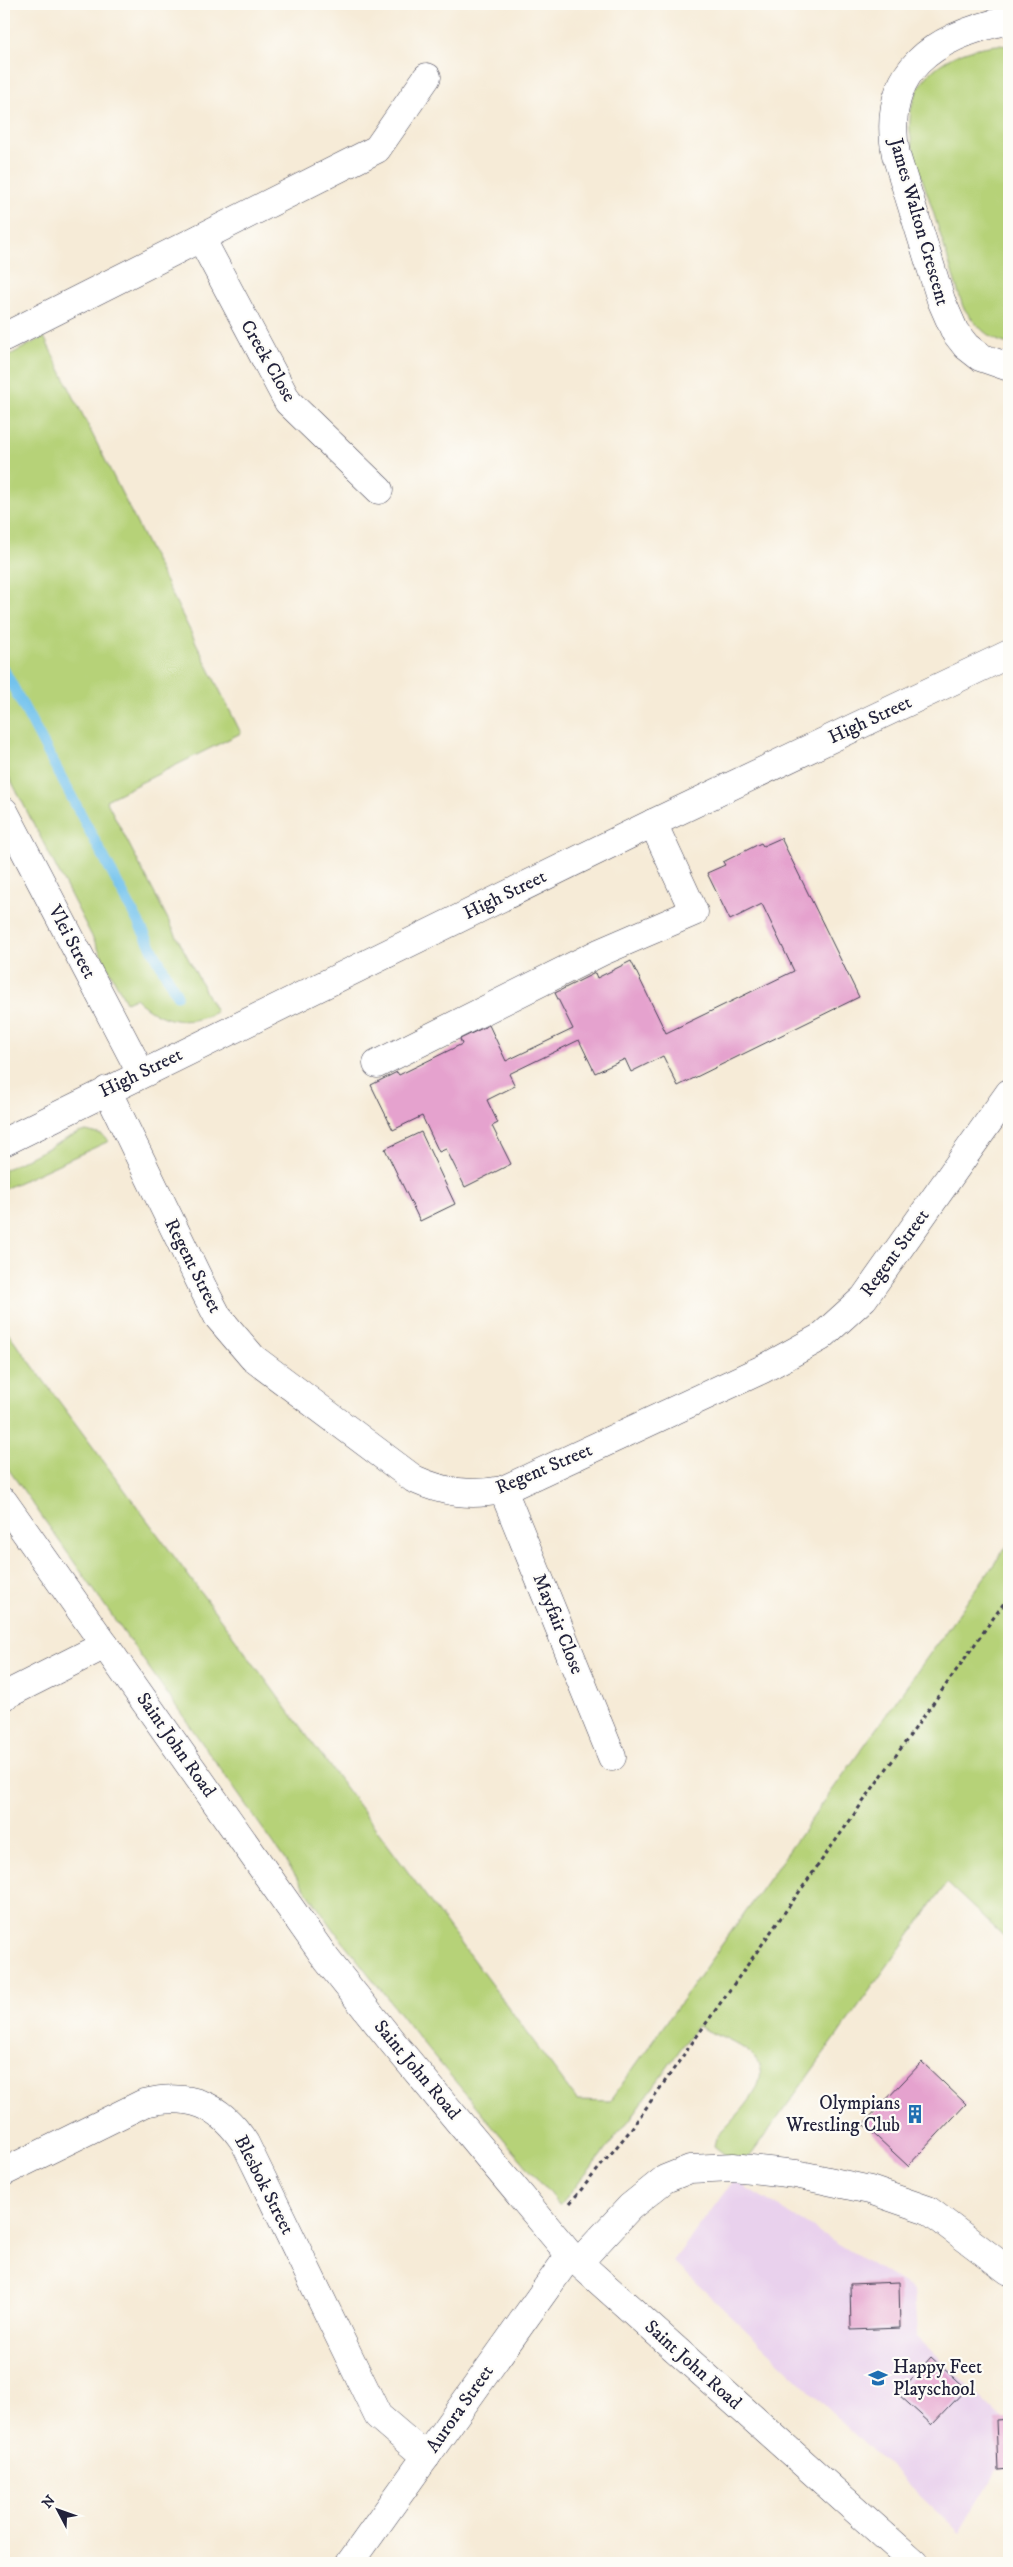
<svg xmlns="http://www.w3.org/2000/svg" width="1013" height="2567" font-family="'IM FELL DW Pica',serif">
	<rect width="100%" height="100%" fill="#fdfcf7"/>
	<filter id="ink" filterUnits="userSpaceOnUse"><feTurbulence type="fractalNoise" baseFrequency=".02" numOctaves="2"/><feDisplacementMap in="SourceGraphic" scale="10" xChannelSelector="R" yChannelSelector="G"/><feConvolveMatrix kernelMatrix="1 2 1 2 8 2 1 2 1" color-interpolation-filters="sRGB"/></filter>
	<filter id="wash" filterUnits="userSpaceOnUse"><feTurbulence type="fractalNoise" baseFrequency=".0096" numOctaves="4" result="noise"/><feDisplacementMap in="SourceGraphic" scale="20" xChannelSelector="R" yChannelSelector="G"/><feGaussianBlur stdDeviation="1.12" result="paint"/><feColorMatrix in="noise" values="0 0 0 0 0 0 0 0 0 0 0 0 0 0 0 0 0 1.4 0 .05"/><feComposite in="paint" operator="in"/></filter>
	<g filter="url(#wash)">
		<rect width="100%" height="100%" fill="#f6ebd7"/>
		<path fill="#e9d1ed" d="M 734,2180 L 914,2290 L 917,2337 L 1003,2420 L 1009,2419 L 1009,2469 L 996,2470 L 959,2533 L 673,2261 Z"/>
		<g fill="#b6d278" stroke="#6c7a5a">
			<path d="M 998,45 L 1009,46 L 1009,344 C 988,340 975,324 963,307 C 952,273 942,239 931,205 C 924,182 913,157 910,132 C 906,77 949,49 998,45 Z"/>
			<path d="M 44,337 L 241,733 L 106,800 L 216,1012 C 186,1028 159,1021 135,998 L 126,1002 L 4,767 L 4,358 Z"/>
			<path d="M 86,1131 L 102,1135 L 109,1141 L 4,1189 L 4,1170 L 78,1133 Z"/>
			<path d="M 4,1327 L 577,2100 L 610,2101 L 1009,1543 L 1009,1941 L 947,1883 L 749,2158 L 729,2158 L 714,2146 L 716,2138 C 735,2116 785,2076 746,2050 C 732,2040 713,2034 697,2026 L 631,2118 L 560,2206 L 423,2043 L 340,1938 L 4,1463 Z"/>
		</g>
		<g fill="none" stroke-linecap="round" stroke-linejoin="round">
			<path stroke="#72c2ed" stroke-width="11" d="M 4,670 L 177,995"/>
		</g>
		<g id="blocks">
			<g fill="#e5a2ce">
				<path d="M 781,838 L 859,997 L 678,1086 L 663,1056 L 631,1072 L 625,1059 L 595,1073 L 579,1040 L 509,1074 L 515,1086 L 487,1100 L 498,1123 L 492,1126 L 511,1164 L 465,1187 L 446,1149 L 439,1152 L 422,1116 L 393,1130 L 371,1085 L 397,1072 L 399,1075 L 462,1044 L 460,1039 L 489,1025 L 506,1061 L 573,1029 L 555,993 L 595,973 L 597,978 L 631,961 L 666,1033 L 794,971 L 762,904 L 730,920 L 707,873 L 725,865 L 723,862 L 761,843 L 763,846 Z"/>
				<path d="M 421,1132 L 455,1204 L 420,1221 L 385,1149 Z"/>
				<path d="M 922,2062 L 966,2104 L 908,2166 L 863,2124 Z"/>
				<path d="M 899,2282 L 900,2328 L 851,2330 L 850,2284 Z"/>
				<path d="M 931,2357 L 966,2389 L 932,2425 L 898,2394 Z"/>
				<path d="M 1009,2419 L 1009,2469 L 998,2470 L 996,2420 Z"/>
			</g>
		</g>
	</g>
	<g filter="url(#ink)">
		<use href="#blocks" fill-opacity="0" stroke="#424052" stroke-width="1"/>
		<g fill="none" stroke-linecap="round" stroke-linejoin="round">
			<g stroke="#424052" stroke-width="29">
				<g id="minor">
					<path d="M 1009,20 C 934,36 880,70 896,155 L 941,300 L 955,332 L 966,346 L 980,357 L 1009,367"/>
					<path d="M 201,238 L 288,402 L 379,490"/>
					<path d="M 4,337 L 377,149 L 427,77"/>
					<path d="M 4,811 L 141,1073"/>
					<path d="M 377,1064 L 601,952 L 694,912 L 653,823"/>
					<path d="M 107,1090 L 204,1290 L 218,1317 L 253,1358 L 414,1479 C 445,1493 470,1496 503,1490 L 763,1369 L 821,1337 L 864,1298 L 1009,1093"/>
					<path d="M 4,1142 L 653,823 L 1009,654"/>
					<path d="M 503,1490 L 612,1757"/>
					<path d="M 4,1696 L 105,1645"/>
					<path d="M 4,2172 L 144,2103 C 189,2092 220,2104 245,2143 L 378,2416 L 426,2457"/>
					<path d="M 579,2262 L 630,2207 L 665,2179 L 690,2169 L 733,2167 L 796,2174 L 870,2190 L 928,2210 L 1009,2271"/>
					<path d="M 350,2563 L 570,2255"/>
				</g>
			</g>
			<g stroke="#424052" stroke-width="29">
				<path id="major" d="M 4,1502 L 327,1960 L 394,2044 L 570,2255 L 915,2563"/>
			</g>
			<path stroke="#424052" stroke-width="3" stroke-dasharray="4 4" stroke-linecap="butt" d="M 570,2203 L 629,2132 L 1009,1596"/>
			<use href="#minor" stroke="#fff" stroke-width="28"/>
			<use href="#major" stroke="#fff" stroke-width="28"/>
		</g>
	</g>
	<defs>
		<g id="building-bare" transform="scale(1.5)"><path d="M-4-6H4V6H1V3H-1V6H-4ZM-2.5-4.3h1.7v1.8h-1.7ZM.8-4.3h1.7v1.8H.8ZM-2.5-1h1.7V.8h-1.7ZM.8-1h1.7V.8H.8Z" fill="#1f6fb2" stroke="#fdfcf7" stroke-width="2.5" paint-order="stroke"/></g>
		<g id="school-bare" transform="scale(1.5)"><path d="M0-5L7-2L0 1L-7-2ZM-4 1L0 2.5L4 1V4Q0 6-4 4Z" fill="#1f6fb2" stroke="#fdfcf7" stroke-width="2.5" paint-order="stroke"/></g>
	</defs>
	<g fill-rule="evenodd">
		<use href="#building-bare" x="915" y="2114"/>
		<use href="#school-bare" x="878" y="2378"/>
	</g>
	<g text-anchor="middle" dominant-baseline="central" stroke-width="4.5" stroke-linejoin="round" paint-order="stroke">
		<g font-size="19" fill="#22223b" stroke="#fdfcf7">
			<text transform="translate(919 222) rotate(74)">James Walton Crescent</text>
			<text transform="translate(268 361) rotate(60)">Creek Close</text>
			<text transform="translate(870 720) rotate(-25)">High Street</text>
			<text transform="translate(505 895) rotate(-26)">High Street</text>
			<text transform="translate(72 942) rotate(62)">Vlei Street</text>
			<text transform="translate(141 1073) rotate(-26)">High Street</text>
			<text transform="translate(895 1253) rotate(-54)">Regent Street</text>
			<text transform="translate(193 1266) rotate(63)">Regent Street</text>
			<text transform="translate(544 1469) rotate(-23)">Regent Street</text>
			<text transform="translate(558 1624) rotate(68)">Mayfair Close</text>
			<text transform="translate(176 1745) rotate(55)">Saint John Road</text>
			<text transform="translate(417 2070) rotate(50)">Saint John Road</text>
			<text transform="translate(264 2185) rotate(63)">Blesbok Street</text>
			<text transform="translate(693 2365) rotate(42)">Saint John Road</text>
			<text transform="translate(460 2409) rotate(-55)">Aurora Street</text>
		</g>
		<g font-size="19" fill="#22223b" stroke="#fdfcf7" text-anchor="end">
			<text x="900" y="2103">Olympians<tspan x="900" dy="22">Wrestling Club</tspan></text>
			<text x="893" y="2367" text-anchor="start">Happy Feet<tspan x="893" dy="22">Playschool</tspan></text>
		</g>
	</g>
	<rect width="1013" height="2567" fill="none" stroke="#fdfcf7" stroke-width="20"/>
	<g transform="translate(58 2510) rotate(311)" stroke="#fdfcf7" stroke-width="4" paint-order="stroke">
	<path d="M0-4L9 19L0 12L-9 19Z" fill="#22223b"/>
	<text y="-8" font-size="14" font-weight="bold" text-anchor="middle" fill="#22223b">N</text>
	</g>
</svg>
